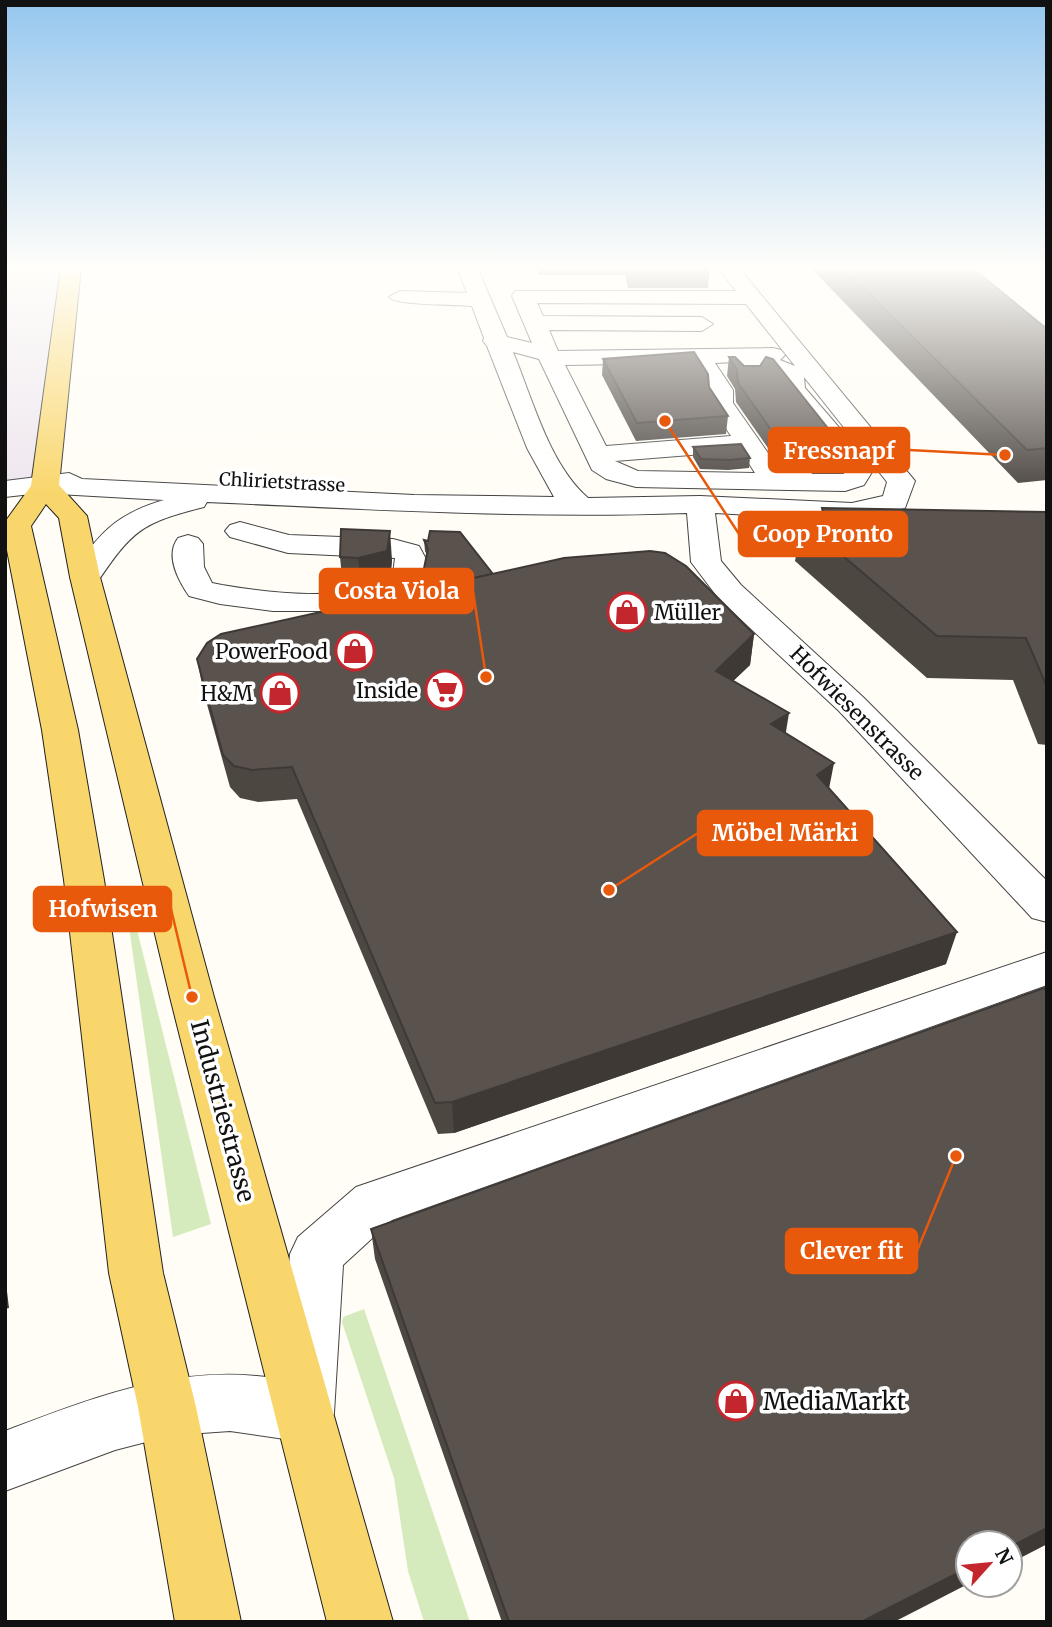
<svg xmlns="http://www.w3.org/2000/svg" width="1052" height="1627" font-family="Merriweather,serif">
	<rect width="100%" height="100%" fill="#fffdf5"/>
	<path fill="#eee6ef" d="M 5,267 L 71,267 L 45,486 L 5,489 Z"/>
	<g fill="#d5ebbd">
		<path d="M 136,926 L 211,1224 L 173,1237 L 129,927 Z"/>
		<path d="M 364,1309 L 470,1622 L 424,1622 L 408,1571 L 394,1478 L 342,1322 L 343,1317 Z"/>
	</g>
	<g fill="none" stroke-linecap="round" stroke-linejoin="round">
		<g stroke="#444" stroke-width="2">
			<g id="minor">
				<path d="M 457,267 L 477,267 L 507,337 L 532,343 L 512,296 L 515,291 L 736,291 L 717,267 L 738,267 L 915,481 L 905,508 L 852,521 L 715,513 L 721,561 L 741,585 L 863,697 L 1047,881 L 1047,922 L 1032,918 L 839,711 L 719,599 L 691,562 L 687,513 C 527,519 367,509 207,502 L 204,507 C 140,523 132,531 96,584 L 85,586 L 74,584 L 70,577 C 98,535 113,515 164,500 L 40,493 L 5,497 L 5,481 L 69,473 L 82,479 L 414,495 L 554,497 L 527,448 L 487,346 L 483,341 L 484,338 L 472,306 C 456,304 396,306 389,297 L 400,291 L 467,293 ZM 537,303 L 746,304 L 795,366 L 780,360 L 785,355 L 781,350 L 773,348 L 558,351 L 549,330 L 702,331 L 713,324 L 702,317 L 543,316 ZM 513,352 L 539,359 L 592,470 L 606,479 L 636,487 L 845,491 L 864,485 L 872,472 L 868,461 L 805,388 L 804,377 L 887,482 L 883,496 L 852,503 L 700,496 L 588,498 C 549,464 533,400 513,352 ZM 736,362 L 731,368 L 742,382 L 758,382 L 762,377 L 758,371 L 780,377 L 781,389 L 842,462 L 844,474 L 812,474 L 809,469 L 775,463 L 733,403 L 733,390 L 715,363 ZM 692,363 L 709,390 L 709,403 L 731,436 L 606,446 L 565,365 ZM 741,451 L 755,473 L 638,471 L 615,461 Z"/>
				<path d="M 240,522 L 289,535 L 393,539 L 419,546 L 426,559 L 421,587 L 417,594 L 387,603 L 334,611 L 273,611 L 220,604 L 189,596 C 178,580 165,555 178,538 L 188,535 L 198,538 L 203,544 L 204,567 L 212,583 L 222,585 C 276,594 340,601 392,582 L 395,558 L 288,553 L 230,537 L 225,531 L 230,525 Z"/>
				<path d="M 1047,952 L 1047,985 L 392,1220 L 343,1265 L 334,1413 L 326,1434 L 305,1442 L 230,1431 L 173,1435 L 115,1450 L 5,1491 L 5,1431 C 95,1397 182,1362 279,1379 L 290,1254 L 298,1237 L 356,1187 Z"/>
			</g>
		</g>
		<g stroke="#222" stroke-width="2">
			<path id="major" d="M 61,267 L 81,267 L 59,485 L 87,516 L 100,577 L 214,997 L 393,1622 L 327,1622 L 170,997 L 70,577 L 59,518 L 46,504 L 31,526 L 78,730 L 104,880 L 163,1273 L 196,1407 L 241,1622 L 175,1622 L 138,1407 L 109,1273 L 64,880 L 42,730 L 5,540 L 5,522 L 31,486 Z"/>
		</g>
		<use href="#minor" fill="#fff" fill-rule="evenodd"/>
		<use href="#major" fill="#f9d66b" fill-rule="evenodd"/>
	</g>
	<g fill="#4d4742">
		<path d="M 538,267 L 710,267 L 708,288 L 628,288 L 625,275 L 538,275 Z"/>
		<path d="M 810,267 L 971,267 L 1047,329 L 1047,480 L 1018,483 Z"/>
		<path d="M 729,357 L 744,366 L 838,441 L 834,461 L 797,464 L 777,461 L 736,402 L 735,389 L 727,376 Z"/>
		<path d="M 603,359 L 709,387 L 728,416 L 726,434 L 636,441 L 602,375 Z"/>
		<path d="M 693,447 L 750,458 L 749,468 L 728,470 L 700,469 L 693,457 Z"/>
		<path d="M 822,508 L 1047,512 L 1047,745 L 1038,744 L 1013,680 L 927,678 L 795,561 L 802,521 L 821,516 Z"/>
		<path d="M 341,529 L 392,560 L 390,580 L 361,587 L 343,587 L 340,557 Z"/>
		<path d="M 424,540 L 493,574 L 754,634 L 750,665 L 733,681 L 786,733 L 829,789 L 946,964 L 454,1133 L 438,1134 L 297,799 L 258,802 L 240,798 L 230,787 L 203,690 L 197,659 L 423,589 L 422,578 L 427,555 L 425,551 Z"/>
		<path d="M 371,1229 L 1047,1544 L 1010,1563 L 1010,1543 L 894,1622 L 502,1622 L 375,1259 Z"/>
	</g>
	<g fill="#3f3936">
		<path d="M 390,531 L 392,560 L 390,580 L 361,587 L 358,558 Z"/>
		<path d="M 754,634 L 750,665 L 712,701 L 716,671 Z"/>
		<path d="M 789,713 L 784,744 L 771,724 Z"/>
		<path d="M 834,763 L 828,794 L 817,775 Z"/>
		<path d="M 957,932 L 946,964 L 454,1133 L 452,1102 Z"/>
		<path d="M 5,1275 L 9,1308 L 5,1309 Z"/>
		<path d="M 1047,1528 L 1047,1544 L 1010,1563 L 1010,1547 Z"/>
		<path d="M 968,1568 L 968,1584 L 894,1622 L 861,1622 Z"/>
	</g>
	<g fill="#5a524d" stroke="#3f3936" stroke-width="2">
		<path d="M 842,267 L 971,267 L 1047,329 L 1047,448 L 1027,450 Z"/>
		<path d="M 694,352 L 708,374 L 709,387 L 728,416 L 637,423 L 603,359 Z"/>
		<path d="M 729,357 L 735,357 L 744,366 L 760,366 L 766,357 L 773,359 L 838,441 L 800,445 L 779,441 L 738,383 L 737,370 Z"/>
		<path d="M 741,444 L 750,458 L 729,460 L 701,459 L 693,447 Z"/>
		<path d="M 822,508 L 1047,512 L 1047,687 L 1026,638 L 937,636 L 802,521 L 824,515 Z"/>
		<path d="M 341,529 L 390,531 L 387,551 L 358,558 L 340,557 Z"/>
		<path d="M 430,531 L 460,532 L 493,574 L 469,579 L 422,578 L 428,549 L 424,540 L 428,541 Z"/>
		<path d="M 650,551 L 665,553 L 686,566 L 754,634 L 716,671 L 789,713 L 771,724 L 834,763 L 817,775 L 957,932 L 452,1102 L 435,1103 L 292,767 L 252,770 L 234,766 L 223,755 L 197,659 L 207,643 L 221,634 L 564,558 Z"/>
		<path d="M 1044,988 L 1047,991 L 1047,1528 L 1010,1547 L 1010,1543 L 968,1543 L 968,1568 L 861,1622 L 509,1622 L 371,1229 Z"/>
	</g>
	<linearGradient id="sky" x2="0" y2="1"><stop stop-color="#95c6ee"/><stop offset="0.54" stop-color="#fffefa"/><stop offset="1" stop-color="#fffefa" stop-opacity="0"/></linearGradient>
	<rect width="1052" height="495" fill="url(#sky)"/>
	<defs>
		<g id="shop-ring" transform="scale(2.0125)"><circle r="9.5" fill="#fff" stroke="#c4262e" stroke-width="1.5"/><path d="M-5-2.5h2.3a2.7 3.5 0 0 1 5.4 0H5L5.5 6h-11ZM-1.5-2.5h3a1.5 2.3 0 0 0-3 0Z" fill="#c4262e"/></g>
		<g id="supermarket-ring" transform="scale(2.0125)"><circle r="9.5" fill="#fff" stroke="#c4262e" stroke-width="1.5"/><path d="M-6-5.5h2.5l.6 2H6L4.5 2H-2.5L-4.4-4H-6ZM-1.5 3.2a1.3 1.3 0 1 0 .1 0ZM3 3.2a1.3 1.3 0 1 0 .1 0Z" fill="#c4262e"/></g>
	</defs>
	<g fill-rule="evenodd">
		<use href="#shop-ring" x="627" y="612"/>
		<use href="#shop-ring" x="355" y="651"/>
		<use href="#supermarket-ring" x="445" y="690"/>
		<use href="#shop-ring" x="280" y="693"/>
		<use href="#shop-ring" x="736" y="1401"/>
	</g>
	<g text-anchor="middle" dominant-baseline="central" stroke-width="7" stroke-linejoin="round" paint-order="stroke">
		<g font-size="18" fill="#111" stroke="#fff">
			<text transform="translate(282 482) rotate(3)">Chlirietstrasse</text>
		</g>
		<g font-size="21" fill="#111" stroke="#fff" text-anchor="end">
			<text x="654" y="612" text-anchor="start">Müller</text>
			<text x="328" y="651">PowerFood</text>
			<text x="418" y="690">Inside</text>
			<text x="253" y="693">H&amp;M</text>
		</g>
		<g font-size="21" fill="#111" stroke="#fff">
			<text transform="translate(857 713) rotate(45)">Hofwiesenstrasse</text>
		</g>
		<g font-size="24" fill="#111" stroke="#fff">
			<text transform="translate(223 1111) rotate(75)">Industriestrasse</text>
		</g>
		<g font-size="24" fill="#111" stroke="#fff" text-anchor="start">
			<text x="763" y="1401">MediaMarkt</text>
		</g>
	</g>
	<path fill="none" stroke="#e8590c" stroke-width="2.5" d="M1005 455L909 450M665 421L739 534M486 677L473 591M609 890L698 833M192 997L171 909M956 1156L917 1251"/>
	<g fill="#e8590c" stroke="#fff" stroke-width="2.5">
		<circle cx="1005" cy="455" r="7"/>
		<circle cx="665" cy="421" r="7"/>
		<circle cx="486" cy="677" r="7"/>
		<circle cx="609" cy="890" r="7"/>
		<circle cx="192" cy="997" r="7"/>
		<circle cx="956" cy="1156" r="7"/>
	</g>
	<g fill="#e8590c" stroke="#e8590c" stroke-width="2.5">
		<rect x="769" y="428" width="140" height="44" rx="7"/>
		<rect x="739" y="512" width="168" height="44" rx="7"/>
		<rect x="320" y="569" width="153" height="44" rx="7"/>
		<rect x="698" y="811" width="174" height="44" rx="7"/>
		<rect x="34" y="887" width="137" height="44" rx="7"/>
		<rect x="786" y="1229" width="131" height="44" rx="7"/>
	</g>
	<g font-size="23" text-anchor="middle" font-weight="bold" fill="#fff">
		<text x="839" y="459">Fressnapf</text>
		<text x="823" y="542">Coop Pronto</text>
		<text x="397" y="599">Costa Viola</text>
		<text x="785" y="841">Möbel Märki</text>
		<text x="103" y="917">Hofwisen</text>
		<text x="852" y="1259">Clever fit</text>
	</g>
	<rect width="1052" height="1627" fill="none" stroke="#111111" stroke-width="14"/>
	<g transform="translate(989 1564) rotate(63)"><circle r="33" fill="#ffffff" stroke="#a0a0a0" stroke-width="2"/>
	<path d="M0-5L12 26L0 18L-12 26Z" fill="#c4262e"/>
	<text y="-10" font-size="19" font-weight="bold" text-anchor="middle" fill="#111111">N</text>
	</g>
</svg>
